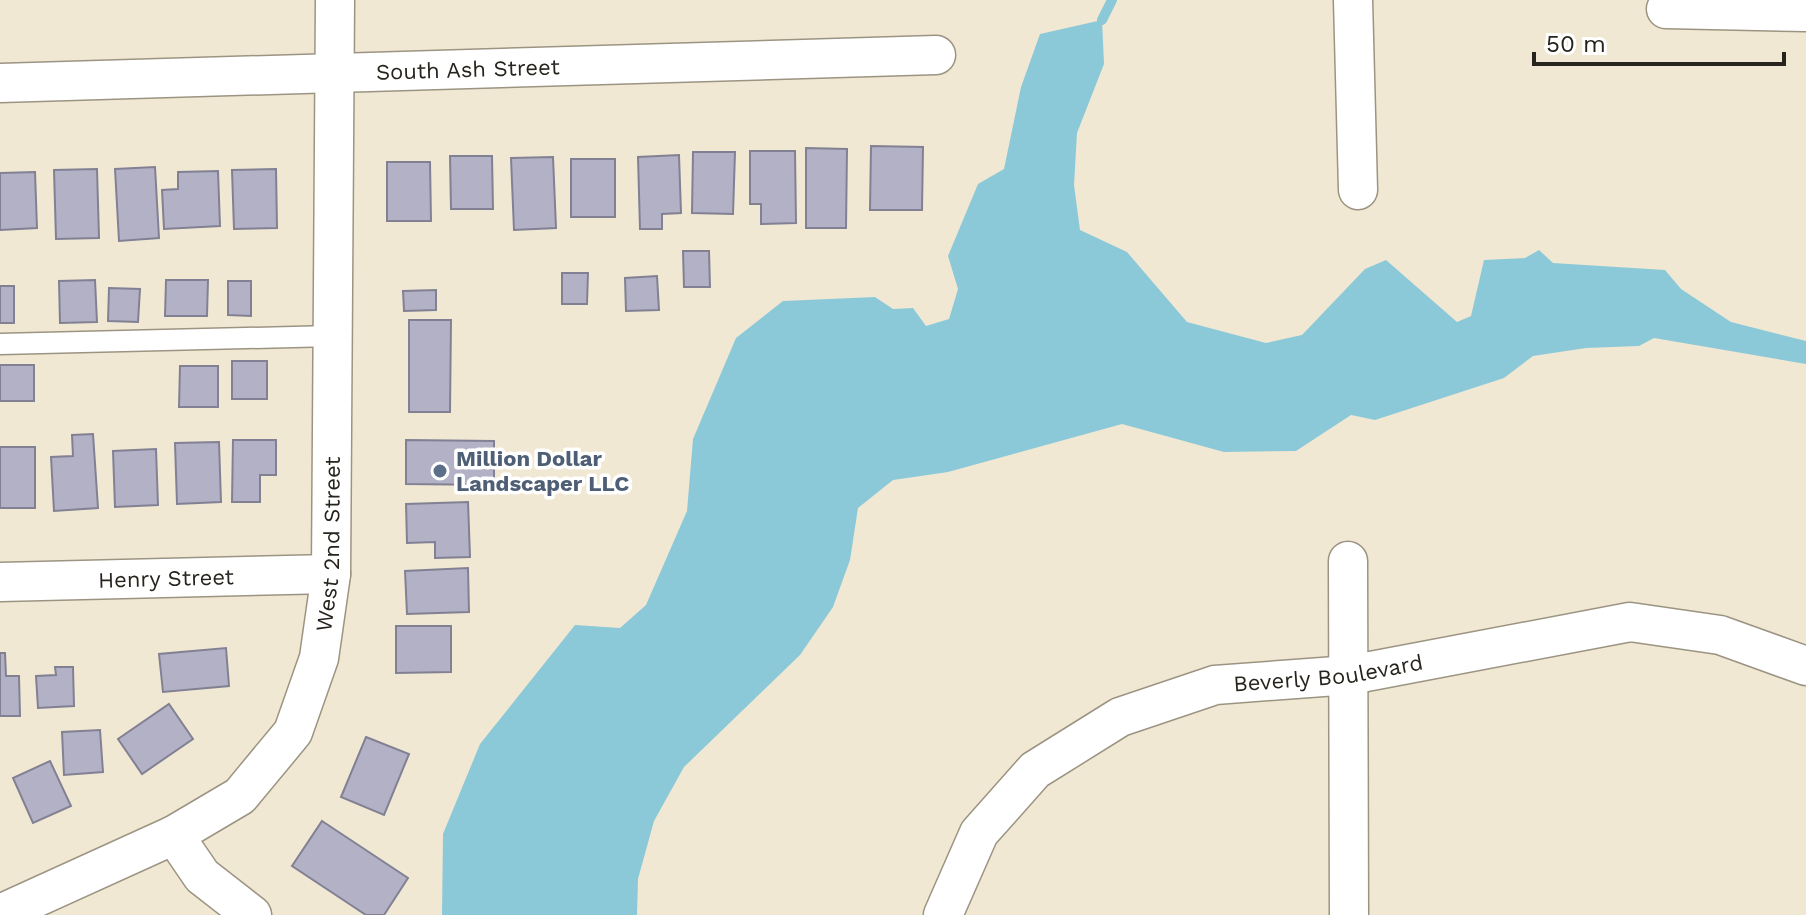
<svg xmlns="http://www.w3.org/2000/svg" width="1806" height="915" font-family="'Work Sans',sans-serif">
	<rect width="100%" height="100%" fill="#f1e8d4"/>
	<path fill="#8bc9d8" d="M 1102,20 L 1104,64 L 1077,133 L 1074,185 L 1080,230 L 1127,252 L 1187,322 L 1266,343 L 1302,335 L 1365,269 L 1386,260 L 1457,322 L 1471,316 L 1484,260 L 1525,258 L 1539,250 L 1553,263 L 1665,270 L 1681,289 L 1731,322 L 1806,341 L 1806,364 L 1654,338 L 1639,346 L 1586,348 L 1533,356 L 1504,378 L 1375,420 L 1351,415 L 1296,451 L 1224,452 L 1122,424 L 948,472 L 893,480 L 858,508 L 850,560 L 833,607 L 800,655 L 684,767 L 654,821 L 638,879 L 637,915 L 442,915 L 443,834 L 480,744 L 575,625 L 620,628 L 646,605 L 687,511 L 693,439 L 736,338 L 783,301 L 875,297 L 893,309 L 913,308 L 926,326 L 949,319 L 958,289 L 948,256 L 978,184 L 1004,169 L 1021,87 L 1040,34 Z"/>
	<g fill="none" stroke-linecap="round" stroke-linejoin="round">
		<path stroke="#8bc9d8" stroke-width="10" d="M 1102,20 L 1112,0"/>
	</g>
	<g fill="#b2b1c5" stroke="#828194" stroke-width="2">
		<path d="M 871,146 L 923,147 L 922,210 L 870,210 Z"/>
		<path d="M 806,148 L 847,149 L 846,228 L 806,228 Z"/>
		<path d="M 750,151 L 795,151 L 796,223 L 761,224 L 761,204 L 750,204 Z"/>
		<path d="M 693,152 L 735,152 L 733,214 L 692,213 Z"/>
		<path d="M 679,155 L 681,213 L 662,214 L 662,229 L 640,229 L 638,157 Z"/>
		<path d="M 450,156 L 492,156 L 493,209 L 451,209 Z"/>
		<path d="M 553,157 L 556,228 L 514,230 L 511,158 Z"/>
		<rect x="571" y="159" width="44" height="58"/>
		<path d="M 387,162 L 430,162 L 431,221 L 387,221 Z"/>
		<path d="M 155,167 L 159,238 L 119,241 L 115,169 Z"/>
		<path d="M 97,169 L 99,238 L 56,239 L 54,170 Z"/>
		<path d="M 276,169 L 277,228 L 234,229 L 232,170 Z"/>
		<path d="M 218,171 L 220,226 L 164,229 L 162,190 L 178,189 L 178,172 Z"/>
		<path d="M 35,172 L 37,228 L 0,230 L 0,173 Z"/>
		<path d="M 683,251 L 709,251 L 710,287 L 684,287 Z"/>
		<path d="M 562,273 L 588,273 L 587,304 L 562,304 Z"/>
		<path d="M 657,276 L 659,310 L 626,311 L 625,278 Z"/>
		<path d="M 95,280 L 97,322 L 60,323 L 59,281 Z"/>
		<path d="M 166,280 L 208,280 L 207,316 L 165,316 Z"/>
		<path d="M 228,281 L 251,281 L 251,316 L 228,315 Z"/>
		<rect x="0" y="286" width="14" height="37"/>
		<path d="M 109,288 L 140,289 L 138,322 L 108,321 Z"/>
		<path d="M 436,290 L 436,310 L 404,311 L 403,291 Z"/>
		<path d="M 409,320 L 451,320 L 450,412 L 409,412 Z"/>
		<rect x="232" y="361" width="35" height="38"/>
		<rect x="0" y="365" width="34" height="36"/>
		<path d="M 180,366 L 218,366 L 218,407 L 179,407 Z"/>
		<path d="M 93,434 L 98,508 L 54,511 L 51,457 L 73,456 L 72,435 Z"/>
		<path d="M 233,440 L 276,440 L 276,475 L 260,475 L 260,502 L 232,502 Z"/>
		<path d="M 406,440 L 494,441 L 494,485 L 406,484 Z"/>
		<path d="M 219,442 L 221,502 L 177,504 L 175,443 Z"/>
		<rect x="0" y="447" width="35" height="61"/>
		<path d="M 156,449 L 158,505 L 115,507 L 113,451 Z"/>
		<path d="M 468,502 L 470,557 L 435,558 L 435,542 L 407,543 L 406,504 Z"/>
		<path d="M 468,568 L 469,612 L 407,614 L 405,571 Z"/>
		<path d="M 396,626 L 451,626 L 451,672 L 396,673 Z"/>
		<path d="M 226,648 L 229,686 L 163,692 L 159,654 Z"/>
		<path d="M 0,653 L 5,653 L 6,676 L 19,676 L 20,716 L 0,716 Z"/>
		<path d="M 55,667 L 73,667 L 74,706 L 38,708 L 36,676 L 56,675 Z"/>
		<path d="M 169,704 L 193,739 L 142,774 L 118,739 Z"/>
		<path d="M 100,730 L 103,772 L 64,775 L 62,732 Z"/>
		<path d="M 366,737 L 409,754 L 384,815 L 341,797 Z"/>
		<path d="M 50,761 L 71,806 L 33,823 L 13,778 Z"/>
		<path d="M 322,821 L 408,878 L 384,915 L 366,915 L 292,866 Z"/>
	</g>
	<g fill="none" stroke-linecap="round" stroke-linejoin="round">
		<g stroke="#9c9482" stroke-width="23">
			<path id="service" d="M 0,344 L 333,336"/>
		</g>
		<g stroke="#9c9482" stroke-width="41">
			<g id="minor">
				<path d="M 1353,0 L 1358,190"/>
				<path d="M 1666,9 L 1806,12"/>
				<path id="s1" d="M 0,83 L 936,55"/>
				<path d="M 1348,561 L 1349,915"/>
				<path id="s2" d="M 0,582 L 331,574"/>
				<path d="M 174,835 L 202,876 L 252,915"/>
				<path id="s3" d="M 0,914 L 174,835 L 240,796 L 293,732 L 319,658 L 331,574 L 335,0"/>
				<path id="s4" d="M 943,915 L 979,833 L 1035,770 L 1120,717 L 1215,685 L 1350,675 L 1630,622 L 1720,635 L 1806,666"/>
			</g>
		</g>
		<use href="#service" stroke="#fff" stroke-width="20"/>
		<use href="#minor" stroke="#fff" stroke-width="38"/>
	</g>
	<circle fill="#5c6f8a" stroke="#fff" stroke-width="3" cx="440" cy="471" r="8"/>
	<g text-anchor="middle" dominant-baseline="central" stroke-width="7" stroke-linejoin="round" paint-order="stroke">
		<g font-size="22" fill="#27241d" stroke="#fff">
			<text stroke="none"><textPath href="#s1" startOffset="468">South Ash Street</textPath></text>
			<text stroke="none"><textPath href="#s3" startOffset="544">West 2nd Street</textPath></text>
			<text stroke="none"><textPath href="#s2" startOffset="166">Henry Street</textPath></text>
			<text stroke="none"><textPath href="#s4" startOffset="488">Beverly Boulevard</textPath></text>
		</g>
		<g font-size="22" font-weight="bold" fill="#4e5e75" stroke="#fff" text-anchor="start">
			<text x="456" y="458">Million Dollar<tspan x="456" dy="25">Landscaper LLC</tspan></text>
		</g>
	</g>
	<path d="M1534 52v12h250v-12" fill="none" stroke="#27241d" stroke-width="4"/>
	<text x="1546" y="52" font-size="24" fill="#27241d" stroke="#ffffff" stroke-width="6" paint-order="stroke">50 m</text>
</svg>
